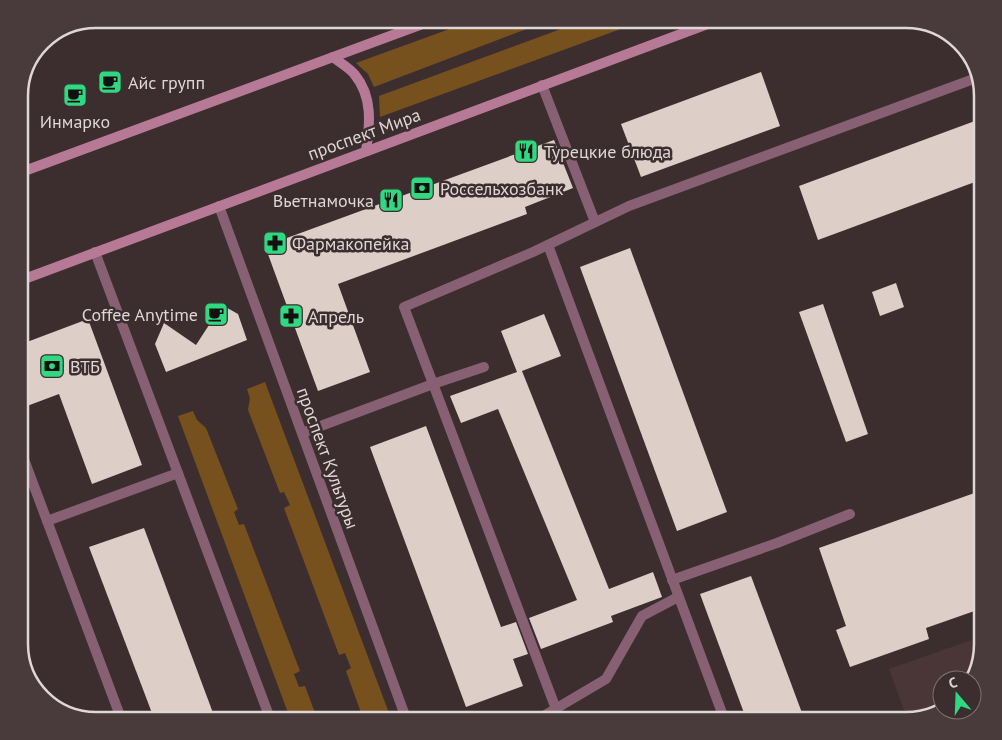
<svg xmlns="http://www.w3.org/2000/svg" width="1002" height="740" font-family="'PT Sans',sans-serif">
	<rect width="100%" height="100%" fill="#3c2e2f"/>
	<g fill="#4a3636">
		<path d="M 983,636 L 983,644 L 971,680 L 942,680 L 942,710 L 944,710 L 940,713 L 908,721 L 889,669 Z"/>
		<path d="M 19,640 L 38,692 L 27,678 L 19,649 Z"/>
	</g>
	<g fill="#76511e">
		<path d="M 477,19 L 553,19 L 374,87 L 368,74 L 356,63 Z"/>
		<path d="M 588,19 L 648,19 L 380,117 L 379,96 Z"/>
		<path d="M 265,382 L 392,721 L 364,721 L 346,671 L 351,668 L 345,653 L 339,655 L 284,508 L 290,505 L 284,492 L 280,493 L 248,410 L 250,398 L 247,389 Z"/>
		<path d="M 193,411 L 197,420 L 206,428 L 238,509 L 234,512 L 239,525 L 244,524 L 300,671 L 294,674 L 299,687 L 305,686 L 318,721 L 291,721 L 178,416 Z"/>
	</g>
	<g fill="#ddcec7">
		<path d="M 761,72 L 780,126 L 641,177 L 621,124 Z"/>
		<path d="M 983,118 L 983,179 L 818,240 L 799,186 Z"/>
		<path d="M 554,140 L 573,188 L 525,207 L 527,214 L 338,284 L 370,372 L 318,391 L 265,246 Z"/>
		<path d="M 630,248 L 727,512 L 677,531 L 580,267 Z"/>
		<path d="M 896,283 L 904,307 L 880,316 L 872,292 Z"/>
		<path d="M 823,304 L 868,434 L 846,442 L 799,312 Z"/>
		<path d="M 222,305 L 238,314 L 247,340 L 166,372 L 155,344 L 164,323 L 196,345 Z"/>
		<path d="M 544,314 L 561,356 L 522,371 L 609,589 L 653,572 L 662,597 L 611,616 L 613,622 L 541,649 L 529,618 L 577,600 L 498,409 L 461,423 L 450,396 L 517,372 L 501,331 Z"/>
		<path d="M 88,319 L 142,465 L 92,484 L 59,394 L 19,409 L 19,345 Z"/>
		<path d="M 426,426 L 501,627 L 516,622 L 528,654 L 513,659 L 523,686 L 466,707 L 370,447 Z"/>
		<path d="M 983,490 L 983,608 L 926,628 L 929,639 L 850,667 L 836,630 L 846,626 L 819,548 Z"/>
		<path d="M 144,528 L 172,603 L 216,721 L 155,721 L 89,547 Z"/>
		<path d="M 751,576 L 805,721 L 747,721 L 700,594 Z"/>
	</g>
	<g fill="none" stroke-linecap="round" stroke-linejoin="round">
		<g stroke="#876173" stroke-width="10">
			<path d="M 542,85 L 595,222"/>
			<path d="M 548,245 L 725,721"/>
			<path d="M 302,433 L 433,384 L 484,367"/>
			<path d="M 19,446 L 122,721"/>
			<path d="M 47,521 L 178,473"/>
			<path d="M 672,580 L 777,543 L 850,514"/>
			<path d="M 556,709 L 404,307 L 533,252 L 629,206 L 979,77"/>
			<path d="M 535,721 L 606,679 L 642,616 L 678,597"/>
		</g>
		<g stroke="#876173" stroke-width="10">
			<path d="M 219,206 L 407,721"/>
			<path d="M 95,252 L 271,721"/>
		</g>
		<g stroke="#b67a97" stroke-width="10">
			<path d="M 333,57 C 340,63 350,68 355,75 C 373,97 370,125 366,151"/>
			<path d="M 19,173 L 436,19"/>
			<path d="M 19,281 L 721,19"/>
		</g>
	</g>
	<defs>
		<g id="cafe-square" transform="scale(1.25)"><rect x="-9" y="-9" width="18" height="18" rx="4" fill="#31d882" stroke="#3c2e2f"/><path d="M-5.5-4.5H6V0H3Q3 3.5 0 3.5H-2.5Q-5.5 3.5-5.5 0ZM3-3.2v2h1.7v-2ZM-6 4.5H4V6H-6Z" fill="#111"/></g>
		<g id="restaurant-square" transform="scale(1.25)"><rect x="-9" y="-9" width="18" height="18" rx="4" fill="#31d882" stroke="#3c2e2f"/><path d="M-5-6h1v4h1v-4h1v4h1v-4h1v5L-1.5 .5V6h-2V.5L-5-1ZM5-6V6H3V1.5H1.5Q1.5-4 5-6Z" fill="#111"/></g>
		<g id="bank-square" transform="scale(1.25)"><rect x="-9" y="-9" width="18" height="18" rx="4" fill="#31d882" stroke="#3c2e2f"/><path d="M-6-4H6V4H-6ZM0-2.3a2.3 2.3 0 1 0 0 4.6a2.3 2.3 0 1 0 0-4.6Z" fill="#111"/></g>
		<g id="pharmacy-square" transform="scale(1.25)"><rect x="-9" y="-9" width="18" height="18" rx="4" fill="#31d882" stroke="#3c2e2f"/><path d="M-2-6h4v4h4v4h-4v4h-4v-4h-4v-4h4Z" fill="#111"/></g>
	</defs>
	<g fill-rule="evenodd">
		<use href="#cafe-square" x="110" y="82"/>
		<use href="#cafe-square" x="75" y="95"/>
		<use href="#restaurant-square" x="526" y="151"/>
		<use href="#bank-square" x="422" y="188"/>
		<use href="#restaurant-square" x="391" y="200"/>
		<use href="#pharmacy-square" x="275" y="243"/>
		<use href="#cafe-square" x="216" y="314"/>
		<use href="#pharmacy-square" x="291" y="316"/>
		<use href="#bank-square" x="52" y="366"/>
	</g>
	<g text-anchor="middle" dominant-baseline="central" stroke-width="5" stroke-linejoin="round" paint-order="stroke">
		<g font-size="18" fill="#dfd6d6" stroke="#3c2e2f" text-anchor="start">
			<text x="128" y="82">Айс групп</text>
			<text x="75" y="121" text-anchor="middle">Инмарко</text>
			<text x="544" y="151">Турецкие блюда</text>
			<text x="440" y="188">Россельхозбанк</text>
			<text x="374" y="200" text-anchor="end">Вьетнамочка</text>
			<text x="292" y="243">Фармакопейка</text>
			<text x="198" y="314" text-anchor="end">Coffee Anytime</text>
			<text x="308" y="316">Апрель</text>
			<text x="70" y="366">ВТБ</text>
		</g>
		<g font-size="18" fill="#dfd6d6" stroke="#3c2e2f">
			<text transform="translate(364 134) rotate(-20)">проспект Мира</text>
			<text transform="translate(328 458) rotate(70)">проспект Культуры</text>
		</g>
	</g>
	<path d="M0 0H1002V740H0ZM96 28H906A68 68 0 0 1 974 96V644A68 68 0 0 1 906 712H96A68 68 0 0 1 28 644V96A68 68 0 0 1 96 28Z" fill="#493b3c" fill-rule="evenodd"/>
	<path fill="none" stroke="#dfd6d6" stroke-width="2.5" d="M96 28H906A68 68 0 0 1 974 96V644A68 68 0 0 1 906 712H96A68 68 0 0 1 28 644V96A68 68 0 0 1 96 28Z"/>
	<g transform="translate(957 695) rotate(341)"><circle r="24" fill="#3c2e2f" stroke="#7d7172"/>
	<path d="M0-4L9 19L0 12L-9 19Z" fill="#31d882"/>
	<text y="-8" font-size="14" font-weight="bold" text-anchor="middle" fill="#dfd6d6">С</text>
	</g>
</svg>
